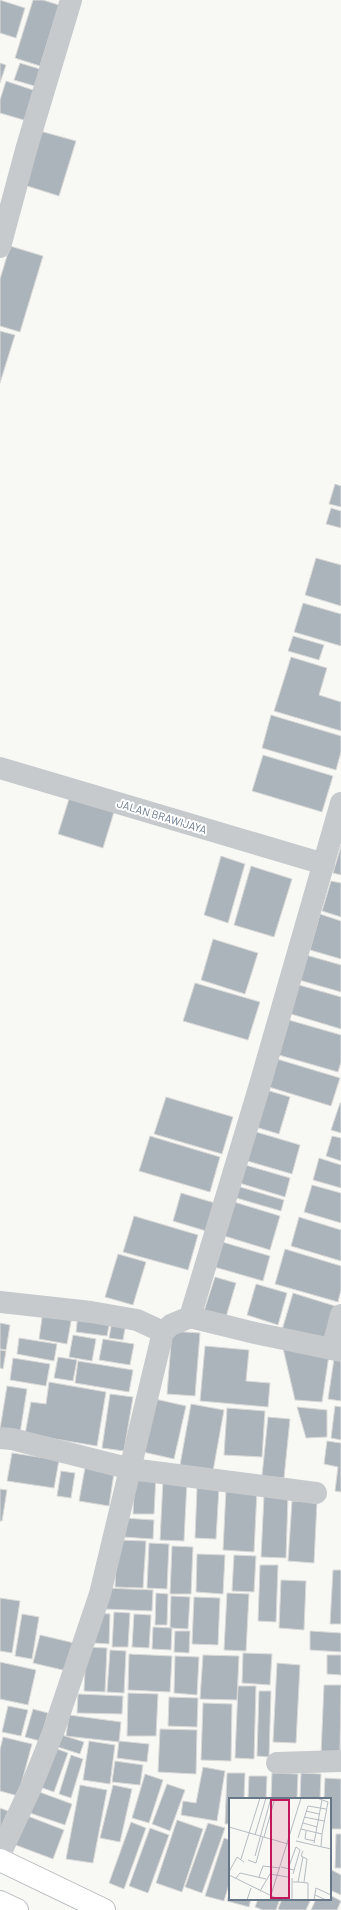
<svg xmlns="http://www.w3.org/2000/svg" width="341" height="1910" font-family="Barlow,sans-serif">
	<rect width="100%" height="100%" fill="#f8f8f5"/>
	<g fill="#acb4bb" stroke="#dadad8">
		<path d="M 0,0 L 25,8 L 16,38 L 0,33 Z"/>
		<path d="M 33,0 L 43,0 L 59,5 L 40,66 L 15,58 Z"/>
		<path d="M 0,63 L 6,65 L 0,83 Z"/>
		<path d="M 20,63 L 43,70 L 38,87 L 14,80 Z"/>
		<path d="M 6,81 L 36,91 L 27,121 L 0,113 L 0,100 Z"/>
		<path d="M 40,131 L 76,141 L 59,196 L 24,185 Z"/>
		<path d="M 10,246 L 43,256 L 20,332 L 0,326 L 0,279 Z"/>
		<path d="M 0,331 L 15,335 L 0,383 Z"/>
		<path d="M 335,484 L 341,486 L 341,507 L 329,504 Z"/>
		<path d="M 331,508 L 341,511 L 341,528 L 326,524 Z"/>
		<path d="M 316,558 L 341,565 L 341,606 L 305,595 Z"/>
		<path d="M 303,603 L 341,614 L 341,646 L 294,632 Z"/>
		<path d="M 293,636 L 324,645 L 319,660 L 288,651 Z"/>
		<path d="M 291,657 L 327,668 L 319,695 L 341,702 L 341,731 L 274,711 Z"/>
		<path d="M 271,715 L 341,736 L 341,752 L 336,770 L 262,748 Z"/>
		<path d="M 263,755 L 333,776 L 322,812 L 252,791 Z"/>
		<path d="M 69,799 L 114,812 L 103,848 L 58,834 Z"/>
		<path d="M 341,846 L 341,875 L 333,873 Z"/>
		<path d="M 221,856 L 245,864 L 228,923 L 204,915 Z"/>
		<path d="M 251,866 L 292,879 L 274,937 L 234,925 Z"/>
		<path d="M 331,881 L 341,883 L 341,917 L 322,911 Z"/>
		<path d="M 320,914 L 341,921 L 341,959 L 310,950 Z"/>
		<path d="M 213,939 L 258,953 L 245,994 L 201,980 Z"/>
		<path d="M 306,955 L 341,965 L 341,992 L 299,980 Z"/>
		<path d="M 195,983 L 260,1002 L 248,1040 L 183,1021 Z"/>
		<path d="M 299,985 L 341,997 L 341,1029 L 291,1014 Z"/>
		<path d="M 289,1020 L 341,1035 L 341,1062 L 338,1072 L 279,1055 Z"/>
		<path d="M 277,1059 L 340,1078 L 331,1106 L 269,1087 Z"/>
		<path d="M 263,1089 L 290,1097 L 279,1134 L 252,1126 Z"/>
		<path d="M 166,1097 L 233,1117 L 222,1154 L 154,1134 Z"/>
		<path d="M 340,1103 L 341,1103 L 341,1133 L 331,1130 Z"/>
		<path d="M 253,1131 L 300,1145 L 292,1174 L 244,1160 Z"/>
		<path d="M 150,1136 L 220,1157 L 210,1192 L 139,1171 Z"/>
		<path d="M 332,1136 L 341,1138 L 341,1161 L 326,1156 Z"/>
		<path d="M 319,1158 L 341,1165 L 341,1188 L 313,1180 Z"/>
		<path d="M 242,1164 L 290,1178 L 285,1197 L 236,1182 Z"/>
		<path d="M 312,1185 L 341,1193 L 341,1223 L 304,1212 Z"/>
		<path d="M 237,1186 L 284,1200 L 281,1211 L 233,1197 Z"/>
		<path d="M 181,1193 L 215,1203 L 206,1231 L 173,1221 Z"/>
		<path d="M 231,1201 L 280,1216 L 270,1250 L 221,1235 Z"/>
		<path d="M 134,1216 L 198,1235 L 188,1270 L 123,1252 Z"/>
		<path d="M 299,1217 L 341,1230 L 341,1261 L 291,1246 Z"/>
		<path d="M 219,1241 L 270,1256 L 263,1281 L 211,1266 Z"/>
		<path d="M 285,1249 L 341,1266 L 341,1290 L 338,1302 L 275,1284 Z"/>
		<path d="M 118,1254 L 146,1262 L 133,1305 L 105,1297 Z"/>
		<path d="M 215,1277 L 236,1283 L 226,1317 L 204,1311 Z"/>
		<path d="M 256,1284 L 287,1293 L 278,1325 L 247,1315 Z"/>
		<path d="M 293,1293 L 335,1306 L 324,1343 L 282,1330 Z"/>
		<path d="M 43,1311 L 72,1316 L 67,1344 L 39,1339 Z"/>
		<path d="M 78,1314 L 110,1320 L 107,1336 L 76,1332 Z"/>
		<path d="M 112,1321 L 126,1323 L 123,1340 L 109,1338 Z"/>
		<path d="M 0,1323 L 10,1325 L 6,1350 L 0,1349 Z"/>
		<path d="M 172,1331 L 200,1333 L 195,1396 L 167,1394 Z"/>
		<path d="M 73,1335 L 96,1339 L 92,1361 L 69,1357 Z"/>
		<path d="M 19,1338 L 57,1344 L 54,1361 L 17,1354 Z"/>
		<path d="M 103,1339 L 134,1344 L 130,1365 L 99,1360 Z"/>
		<path d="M 205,1346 L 249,1350 L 246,1381 L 270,1383 L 268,1407 L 200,1401 Z"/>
		<path d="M 283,1348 L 329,1355 L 322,1402 L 295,1400 Z"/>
		<path d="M 0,1350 L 6,1351 L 3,1369 L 0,1368 Z"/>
		<path d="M 58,1357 L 77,1360 L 73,1381 L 54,1378 Z"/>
		<path d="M 13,1358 L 50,1364 L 46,1386 L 10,1380 Z"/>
		<path d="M 334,1359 L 341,1360 L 341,1401 L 328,1399 Z"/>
		<path d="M 78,1361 L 133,1370 L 129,1392 L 75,1383 Z"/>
		<path d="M 49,1382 L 106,1392 L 97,1446 L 25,1434 L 31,1402 L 46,1404 Z"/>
		<path d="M 7,1386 L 27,1389 L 20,1433 L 0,1429 Z"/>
		<path d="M 110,1394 L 133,1397 L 124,1451 L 102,1448 Z"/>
		<path d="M 155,1399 L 186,1406 L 174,1459 L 143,1452 Z"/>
		<path d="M 191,1404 L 224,1410 L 213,1471 L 180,1465 Z"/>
		<path d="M 335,1406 L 341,1407 L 341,1440 L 331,1438 Z"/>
		<path d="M 297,1407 L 327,1410 L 327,1437 L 306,1438 Z"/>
		<path d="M 227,1408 L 265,1411 L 262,1457 L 224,1455 Z"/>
		<path d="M 268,1417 L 290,1419 L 284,1478 L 262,1476 Z"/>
		<path d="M 327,1441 L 341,1443 L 341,1492 L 335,1491 L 338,1467 L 324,1464 Z"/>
		<path d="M 12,1453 L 59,1460 L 54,1488 L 7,1481 Z"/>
		<path d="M 85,1468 L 114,1473 L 109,1506 L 79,1501 Z"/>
		<path d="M 61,1471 L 75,1473 L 71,1498 L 57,1496 Z"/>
		<path d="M 135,1474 L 156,1475 L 154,1514 L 133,1514 Z"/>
		<path d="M 163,1480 L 187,1481 L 184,1541 L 160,1540 Z"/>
		<path d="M 197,1487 L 219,1488 L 216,1539 L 195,1538 Z"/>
		<path d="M 0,1489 L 7,1490 L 2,1521 L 0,1521 Z"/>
		<path d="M 226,1489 L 257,1491 L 254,1552 L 223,1550 Z"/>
		<path d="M 264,1495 L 288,1496 L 286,1558 L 261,1557 Z"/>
		<path d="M 292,1501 L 317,1502 L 314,1563 L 288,1561 Z"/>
		<path d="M 124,1518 L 154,1520 L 153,1539 L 123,1537 Z"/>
		<path d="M 117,1540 L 146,1541 L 143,1588 L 115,1587 Z"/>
		<path d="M 149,1543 L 169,1544 L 167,1589 L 147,1588 Z"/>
		<path d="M 172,1546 L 193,1547 L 191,1594 L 170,1594 Z"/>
		<path d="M 197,1554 L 225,1555 L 223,1594 L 196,1592 Z"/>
		<path d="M 234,1555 L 256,1556 L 254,1592 L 232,1591 Z"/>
		<path d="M 260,1565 L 278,1565 L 276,1622 L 258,1621 Z"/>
		<path d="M 333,1570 L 341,1570 L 341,1624 L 330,1624 Z"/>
		<path d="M 281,1580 L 306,1581 L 304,1630 L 279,1628 Z"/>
		<path d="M 106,1588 L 153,1590 L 152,1611 L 105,1609 Z"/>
		<path d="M 156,1593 L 168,1594 L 167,1625 L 155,1625 Z"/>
		<path d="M 227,1593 L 249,1594 L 246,1651 L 224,1650 Z"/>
		<path d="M 171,1596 L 190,1597 L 188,1629 L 170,1628 Z"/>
		<path d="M 194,1597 L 220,1598 L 218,1645 L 192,1644 Z"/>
		<path d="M 0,1598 L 20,1601 L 12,1653 L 0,1651 Z"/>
		<path d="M 114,1612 L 130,1613 L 128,1647 L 112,1647 Z"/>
		<path d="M 96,1613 L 110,1614 L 109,1644 L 94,1643 Z"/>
		<path d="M 22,1614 L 39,1617 L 32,1659 L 15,1656 Z"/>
		<path d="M 134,1614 L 151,1615 L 149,1648 L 132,1647 Z"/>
		<path d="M 153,1627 L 172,1628 L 171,1650 L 152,1649 Z"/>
		<path d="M 175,1631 L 190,1631 L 189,1653 L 174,1652 Z"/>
		<path d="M 310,1631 L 341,1633 L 341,1652 L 310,1650 Z"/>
		<path d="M 40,1635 L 74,1643 L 67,1671 L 33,1663 Z"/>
		<path d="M 86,1647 L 107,1648 L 105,1692 L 84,1691 Z"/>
		<path d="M 110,1650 L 126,1651 L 124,1693 L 107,1692 Z"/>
		<path d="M 243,1653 L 272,1654 L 270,1685 L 242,1683 Z"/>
		<path d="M 129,1654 L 172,1656 L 170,1692 L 128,1690 Z"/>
		<path d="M 203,1655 L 239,1656 L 237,1700 L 200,1699 Z"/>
		<path d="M 327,1655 L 341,1655 L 341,1675 L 327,1674 Z"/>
		<path d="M 175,1656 L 199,1657 L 197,1695 L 174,1693 Z"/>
		<path d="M 0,1662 L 36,1670 L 28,1705 L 0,1699 Z"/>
		<path d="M 277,1663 L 300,1665 L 296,1743 L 273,1742 Z"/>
		<path d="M 324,1685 L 341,1685 L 340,1754 L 321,1754 Z"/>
		<path d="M 238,1686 L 256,1686 L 254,1759 L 235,1758 Z"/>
		<path d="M 259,1691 L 271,1691 L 269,1757 L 257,1756 Z"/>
		<path d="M 128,1693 L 158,1694 L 156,1736 L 127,1736 Z"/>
		<path d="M 78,1694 L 123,1696 L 122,1714 L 77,1713 Z"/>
		<path d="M 169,1697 L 198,1698 L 197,1727 L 168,1726 Z"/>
		<path d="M 203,1703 L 232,1704 L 231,1761 L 201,1760 Z"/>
		<path d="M 8,1706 L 28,1710 L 21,1736 L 2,1732 Z"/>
		<path d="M 33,1709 L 48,1713 L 40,1741 L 25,1737 Z"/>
		<path d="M 69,1715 L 121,1722 L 119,1742 L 66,1736 Z"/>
		<path d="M 160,1729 L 197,1730 L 196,1774 L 158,1772 Z"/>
		<path d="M 62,1735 L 84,1742 L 80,1754 L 58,1747 Z"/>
		<path d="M 3,1737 L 32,1744 L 18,1796 L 0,1791 L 0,1750 Z"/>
		<path d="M 89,1741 L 115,1745 L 110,1784 L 83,1780 Z"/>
		<path d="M 119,1741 L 149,1744 L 147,1762 L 117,1758 Z"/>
		<path d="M 52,1747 L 68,1753 L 54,1792 L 37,1786 Z"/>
		<path d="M 71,1755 L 83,1759 L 71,1798 L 59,1794 Z"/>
		<path d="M 115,1761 L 143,1765 L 140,1785 L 112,1782 Z"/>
		<path d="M 203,1767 L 225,1771 L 217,1821 L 181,1815 L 183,1801 L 196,1803 Z"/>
		<path d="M 227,1773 L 245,1773 L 244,1799 L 230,1799 L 230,1824 L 225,1824 Z"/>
		<path d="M 272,1773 L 298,1774 L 297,1799 L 271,1799 Z"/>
		<path d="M 301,1773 L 321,1774 L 320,1799 L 300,1799 Z"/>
		<path d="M 145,1774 L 163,1780 L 149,1823 L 132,1818 Z"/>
		<path d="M 249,1776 L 267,1776 L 266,1799 L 248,1799 Z"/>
		<path d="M 325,1778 L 341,1779 L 341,1829 L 330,1829 L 330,1799 L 324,1799 Z"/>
		<path d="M 167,1784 L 185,1790 L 170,1831 L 152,1824 Z"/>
		<path d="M 80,1785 L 107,1790 L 93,1863 L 66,1859 Z"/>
		<path d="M 113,1785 L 132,1789 L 120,1842 L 100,1838 Z"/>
		<path d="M 34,1790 L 72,1804 L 65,1825 L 27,1812 Z"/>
		<path d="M 0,1808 L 8,1811 L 0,1830 Z"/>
		<path d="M 25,1815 L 64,1830 L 53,1859 L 13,1844 Z"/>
		<path d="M 177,1820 L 203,1829 L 182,1892 L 156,1883 Z"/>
		<path d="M 131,1822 L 146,1828 L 124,1889 L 109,1883 Z"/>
		<path d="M 208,1823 L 225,1828 L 202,1893 L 185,1887 Z"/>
		<path d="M 150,1828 L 169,1835 L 148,1893 L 129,1886 Z"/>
		<path d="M 336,1834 L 341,1834 L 341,1868 L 335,1868 Z"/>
		<path d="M 224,1838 L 230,1840 L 230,1881 L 224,1901 L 205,1896 Z"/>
		<path d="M 330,1869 L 341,1875 L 341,1895 L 330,1890 Z"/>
		<path d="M 230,1892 L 230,1899 L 251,1899 L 249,1907 L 227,1901 Z"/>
		<path d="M 330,1895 L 341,1901 L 337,1910 L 311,1910 L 316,1899 L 330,1899 Z"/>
		<path d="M 258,1899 L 280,1899 L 276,1910 L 263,1910 L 255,1907 Z"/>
		<path d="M 282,1899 L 311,1899 L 306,1910 L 280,1910 L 278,1909 Z"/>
	</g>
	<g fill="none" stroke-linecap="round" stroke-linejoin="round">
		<g stroke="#b8bcbf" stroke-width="24">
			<g id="highway">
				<path d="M 0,1860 L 104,1910"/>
				<path d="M 0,1902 L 17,1910"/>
			</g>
		</g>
		<g stroke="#c6cacd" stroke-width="22">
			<path d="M 0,247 L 26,150 L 71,0"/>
			<path d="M 0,768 L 324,864"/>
			<path d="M 0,1302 L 91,1312 L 137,1320 L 163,1332"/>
			<path d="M 190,1317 L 255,1333 L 341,1351"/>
			<path d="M 332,1349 L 341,1315"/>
			<path d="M 0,1438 L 12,1439 L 131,1469 L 316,1493"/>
			<path d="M 277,1763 L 341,1761"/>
			<path d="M 0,1854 L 32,1785 L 54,1730 L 100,1594 L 163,1332 L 171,1325 L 190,1317 L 259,1088 L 341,803"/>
		</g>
		<use href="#highway" stroke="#fff" stroke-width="22"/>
	</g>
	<g text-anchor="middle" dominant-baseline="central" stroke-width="4" stroke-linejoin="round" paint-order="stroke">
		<g font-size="11" fill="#667787" stroke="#fff">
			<text transform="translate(162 816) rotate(17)">JALAN BRAWIJAYA</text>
		</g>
	</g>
	<g transform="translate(229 1798)">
		<rect width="102" height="102" fill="#f8f8f5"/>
		<path fill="none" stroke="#b5bcc2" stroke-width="1" d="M 88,0 L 99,4 L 93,36M 77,13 L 90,16M 75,19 L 95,23M 74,25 L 88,29M 0,29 L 59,46M 72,31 L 93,36 L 92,48M 77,33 L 76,41 L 86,43M 26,37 L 37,0M 35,39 L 46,0M 69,40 L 79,8 L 97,11M 67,43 L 102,51M 85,45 L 93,2M 74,53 L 72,58 L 78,61 L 75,84M 26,58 L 42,0M 12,61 L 31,0M 19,62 L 27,65 L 34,39M 52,69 L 65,72M 59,71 L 67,49 L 71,52 L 64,76M 0,74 L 8,59 L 15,64M 0,77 L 51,102M 30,79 L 34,68 L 51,70M 7,80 L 11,75 L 37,81M 64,84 L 69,84 L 74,59M 69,84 L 79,85 L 79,102M 31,93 L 41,76 L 59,79M 42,97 L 72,0M 86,97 L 97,102M 18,102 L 22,90M 63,102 L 63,80M 85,102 L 87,90 L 102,97"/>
		<path fill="#c2185b" fill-opacity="0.15" stroke="#c2185b" stroke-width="2" d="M 42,2 L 60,2 L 60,100 L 42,100 Z"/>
		<rect width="102" height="102" fill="none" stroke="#667787" stroke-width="2"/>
	</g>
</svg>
